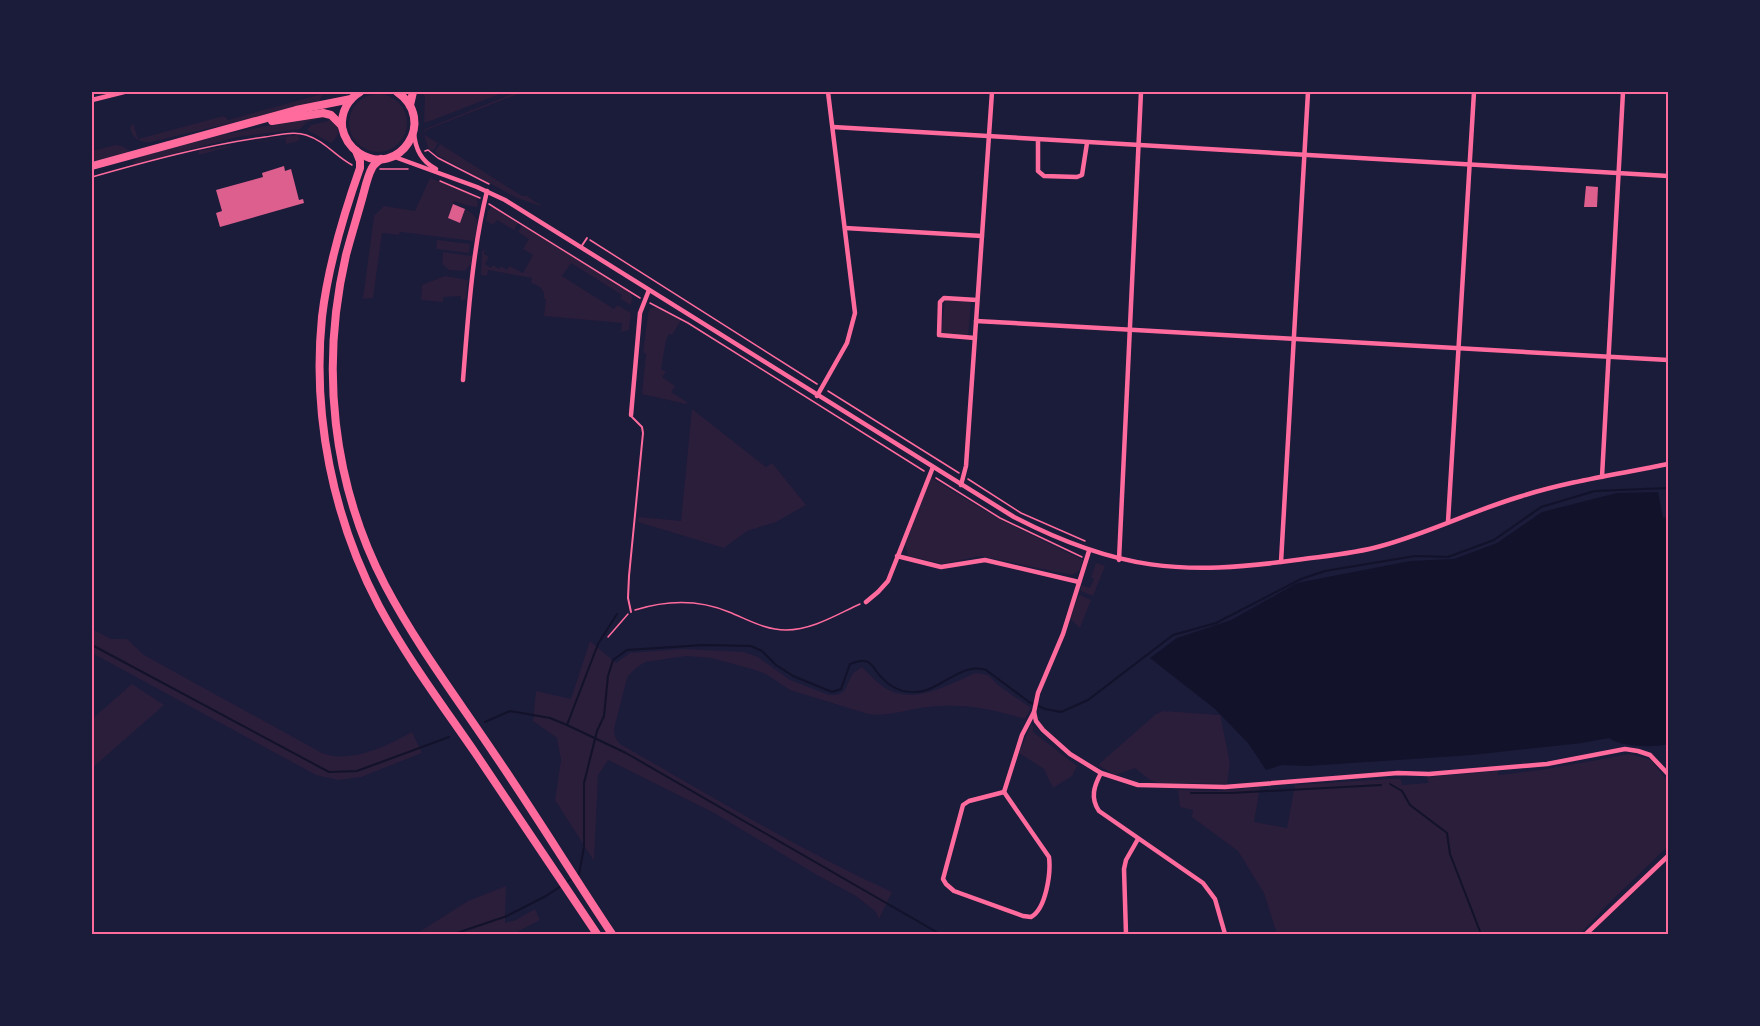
<svg xmlns="http://www.w3.org/2000/svg" width="1760" height="1026" font-family="Jost,sans-serif">
	<rect width="100%" height="100%" fill="#1b1b3a"/>
	<g fill="#2a1e3b">
		<path d="M 422,92 L 505,92 L 425,123 L 424,121 L 425,97 Z"/>
		<path d="M 517,92 L 523,92 L 426,130 L 423,134 L 438,143 L 434,150 L 429,150 L 423,133 L 425,129 Z"/>
		<circle cx="378" cy="123" r="29"/>
		<path d="M 322,94 L 320,100 L 313,104 L 151,142 C 140,143 133,139 130,128 L 133,123 L 138,139 L 224,116 L 228,120 Z"/>
		<path d="M 320,115 L 327,117 L 307,122 L 300,129 L 237,137 L 135,164 L 132,162 L 145,155 L 222,135 Z"/>
		<path d="M 332,118 C 341,127 341,135 331,143 L 307,130 L 311,125 L 328,121 Z"/>
		<path d="M 297,135 L 300,138 L 298,141 L 286,144 L 285,138 L 240,144 L 199,155 L 198,151 Z"/>
		<path d="M 440,144 L 522,196 L 527,196 L 543,207 L 517,198 L 437,155 L 435,151 Z"/>
		<path d="M 116,145 L 122,146 L 130,151 L 92,162 L 92,151 Z"/>
		<path d="M 430,178 L 477,197 L 478,207 L 469,206 L 454,201 L 448,218 L 460,223 L 465,209 C 482,218 477,225 474,241 L 400,232 L 399,235 L 382,233 L 373,298 L 363,299 L 374,216 L 384,206 L 415,211 Z"/>
		<path d="M 492,206 L 518,223 L 514,230 L 497,220 L 493,225 L 486,221 L 488,211 Z"/>
		<path d="M 522,225 L 629,292 L 632,297 L 631,305 L 620,299 L 622,295 L 571,263 L 562,276 L 614,309 L 617,305 L 631,313 L 629,330 L 621,332 L 622,323 L 544,316 L 546,299 L 544,299 C 545,289 540,286 531,283 L 532,278 L 488,270 L 487,276 L 481,275 L 482,251 L 485,250 L 484,254 L 489,257 L 485,264 L 491,268 L 493,265 L 499,269 L 501,266 L 507,270 L 509,266 L 523,273 L 533,255 L 523,249 L 529,239 L 518,232 Z"/>
		<path d="M 437,240 L 470,244 L 469,253 L 436,249 Z"/>
		<path d="M 443,252 L 472,256 L 471,264 L 465,271 L 449,270 L 442,264 Z"/>
		<path d="M 445,276 L 468,280 L 466,299 L 461,301 L 461,296 L 443,297 L 443,302 L 421,300 L 422,285 Z"/>
		<path d="M 945,300 L 971,302 L 968,336 L 942,334 L 941,331 Z"/>
		<path d="M 655,307 L 681,320 L 672,335 L 669,334 L 666,340 L 661,369 L 666,372 L 662,377 L 675,386 L 671,392 L 687,402 L 686,404 L 642,394 L 646,354 L 643,352 L 648,314 L 650,309 Z"/>
		<path d="M 692,409 L 766,467 L 772,463 L 806,505 L 776,522 L 747,531 L 724,548 L 638,522 L 639,517 L 681,521 Z"/>
		<path d="M 931,478 L 999,519 L 1083,560 L 1079,571 L 1072,575 L 980,556 L 943,564 L 908,556 L 905,545 Z"/>
		<path d="M 1096,563 L 1105,566 L 1093,596 L 1081,591 L 1081,585 L 1090,588 L 1094,579 L 1091,577 Z"/>
		<path d="M 1080,595 L 1091,600 L 1080,628 L 1070,619 L 1078,597 Z"/>
		<path d="M 92,629 L 111,639 L 127,639 L 144,655 L 322,753 C 350,764 387,746 412,732 L 422,753 L 361,777 L 338,780 L 316,775 L 92,653 Z"/>
		<path d="M 590,641 L 616,663 L 630,653 L 683,649 L 744,652 L 758,657 L 790,680 L 829,695 L 837,695 L 844,691 L 853,673 L 862,667 C 869,674 878,684 887,689 C 916,705 948,684 976,673 L 988,675 L 998,685 L 1031,708 L 1025,719 C 992,709 963,703 928,707 C 908,709 888,717 868,714 L 790,690 L 766,674 L 752,669 L 711,658 L 686,656 L 645,662 L 636,668 L 628,676 L 625,686 L 614,729 L 615,737 L 620,744 C 710,795 799,850 892,892 L 879,919 L 876,912 L 856,896 L 817,875 L 716,814 L 608,760 L 598,775 L 594,861 L 555,800 L 561,760 L 557,738 L 533,721 L 536,691 L 571,699 Z"/>
		<path d="M 132,684 L 164,705 L 92,768 L 92,719 Z"/>
		<path d="M 1163,711 L 1220,715 L 1230,763 L 1227,784 L 1159,783 L 1150,780 L 1135,768 L 1115,775 L 1098,765 L 1156,714 Z"/>
		<path d="M 1031,725 L 1033,726 L 1033,732 L 1077,766 L 1072,776 L 1053,788 L 1044,769 L 1019,753 Z"/>
		<path d="M 1629,754 L 1651,760 L 1668,782 L 1668,846 L 1605,907 L 1580,934 L 1277,934 L 1264,893 L 1238,851 L 1192,817 L 1193,810 L 1180,807 L 1178,790 L 1220,791 L 1260,787 L 1254,822 L 1287,828 L 1295,785 L 1388,779 L 1401,779 L 1402,785 L 1428,783 L 1427,777 L 1498,771 L 1498,775 C 1542,771 1586,762 1629,754 Z"/>
		<path d="M 506,886 L 505,923 L 516,920 L 535,909 L 540,920 L 513,934 L 416,934 L 468,901 Z"/>
	</g>
	<path fill="#12122b" d="M 1658,492 L 1663,518 L 1668,517 L 1668,744 C 1654,748 1621,747 1609,738 L 1582,743 L 1472,755 L 1307,766 L 1282,765 L 1266,770 L 1248,743 L 1215,709 L 1150,658 L 1177,638 L 1231,620 L 1297,583 L 1410,561 L 1454,559 L 1497,543 L 1542,512 L 1617,493 Z"/>
	<g fill="none" stroke-linecap="round" stroke-linejoin="round">
		<g stroke="#12122b" stroke-width="2">
			<path d="M 92,645 L 329,772 L 357,771 L 449,737"/>
			<path d="M 485,722 L 510,711 L 550,718 L 567,725 L 626,753 L 940,934"/>
			<path d="M 567,725 L 598,644 L 617,614"/>
			<path d="M 1390,784 L 1402,791 L 1410,805 L 1447,833 L 1450,854 L 1481,934"/>
			<path d="M 1191,793 L 1230,793 L 1381,785"/>
			<path d="M 577,875 L 579,874 L 584,847 L 584,783 L 597,731 L 604,716 L 608,676 L 613,660 L 627,650 L 703,645 L 751,646 L 762,651 L 776,665 L 793,676 L 832,692 L 841,689 L 850,664 C 856,662 862,659 868,662 C 871,664 875,669 877,672 C 886,684 898,692 912,692 C 939,694 960,661 986,670 L 1029,702 L 1045,709 L 1061,712 L 1088,700 L 1173,635 L 1216,623 L 1301,579 L 1325,571 L 1415,556 L 1448,557 L 1494,540 L 1541,507 L 1595,491 L 1668,488"/>
			<path d="M 454,934 L 507,916 L 546,896 L 573,878"/>
		</g>
	</g>
	<g fill="#dd5f8e">
		<path d="M 284,166 L 285,171 L 291,169 L 299,200 L 303,199 L 304,203 L 220,227 L 216,213 L 222,211 L 216,190 L 263,177 L 262,173 Z"/>
		<path d="M 1586,186 L 1598,187 L 1597,207 L 1584,207 Z"/>
		<path d="M 453,204 L 465,209 L 460,223 L 448,218 Z"/>
	</g>
	<g fill="none" stroke-linecap="round" stroke-linejoin="round">
		<g stroke="#ff6b9d" stroke-width="1.5">
			<path d="M 425,151 L 428,150 L 438,158 L 489,184"/>
			<path d="M 380,169 L 408,169"/>
			<path d="M 92,177 C 148,161 207,145 265,137 C 278,135 294,131 306,135 C 325,141 335,156 352,165"/>
			<path d="M 440,181 L 480,198"/>
			<path d="M 489,204 L 640,298"/>
			<path d="M 590,240 L 817,384"/>
			<path d="M 650,303 L 688,323 L 924,471"/>
			<path d="M 828,391 L 959,473"/>
			<path d="M 936,478 L 1000,518 L 1082,557"/>
			<path d="M 968,479 L 1021,513 L 1085,541"/>
			<path d="M 635,610 C 667,600 698,599 729,612 C 749,620 765,630 786,630 C 812,630 836,615 860,604"/>
			<path d="M 608,637 L 628,614"/>
		</g>
		<g stroke="#ff6b9d" stroke-width="2">
			<path d="M 581,247 L 587,238"/>
			<path d="M 631,612 L 628,598 L 629,576 L 643,433 L 642,427 L 632,417"/>
		</g>
		<g stroke="#ff6b9d" stroke-width="4.5">
			<path d="M 92,100 L 124,92"/>
			<path d="M 833,127 L 1668,176"/>
			<path d="M 414,132 C 415,149 421,161 436,169"/>
			<path d="M 1038,140 L 1038,171 L 1044,176 L 1077,177 L 1082,175 L 1087,143"/>
			<path d="M 392,156 L 477,187 L 505,200 L 1014,517 C 1116,570 1183,576 1296,560 C 1324,556 1353,554 1381,546 C 1429,533 1474,510 1522,496 C 1569,481 1620,474 1668,464"/>
			<path d="M 845,228 L 982,236"/>
			<path d="M 976,321 L 1668,360"/>
			<path d="M 975,338 L 939,335 L 940,302 L 944,298 L 977,300"/>
			<path d="M 463,380 C 468,317 472,252 487,191"/>
			<path d="M 817,396 L 847,343 L 855,313 L 828,92"/>
			<path d="M 631,415 L 640,313 L 649,290"/>
			<path d="M 1602,477 L 1623,92"/>
			<path d="M 961,485 L 966,466 L 992,92"/>
			<path d="M 1448,522 L 1474,92"/>
			<path d="M 897,556 L 941,567 L 985,560 L 1079,582"/>
			<path d="M 1119,560 L 1141,92"/>
			<path d="M 1281,562 L 1308,92"/>
			<path d="M 866,602 L 878,592 L 888,581 L 933,467"/>
			<path d="M 1034,712 L 1036,721 L 1043,730 L 1070,754 L 1101,773 L 1138,785 L 1225,787 L 1398,773 L 1429,774 L 1547,764 L 1625,749 L 1638,751 L 1650,755 L 1668,774"/>
			<path d="M 1101,773 C 1094,786 1090,798 1099,811 L 1203,883 L 1215,899 L 1225,934"/>
			<path d="M 1004,792 L 1049,857 C 1051,873 1046,909 1031,917 L 1023,916 L 954,891 L 946,884 L 943,879 L 963,805 L 969,801 Z"/>
			<path d="M 1004,792 L 1022,735 L 1034,712 L 1038,693 L 1063,634 L 1089,551"/>
			<path d="M 1126,934 L 1124,869 L 1126,860 L 1138,839"/>
			<path d="M 1586,934 L 1668,856"/>
		</g>
		<g stroke="#ff6b9d" stroke-width="8">
			<path d="M 360,92 C 348,99 341,112 342,127 C 344,137 350,147 359,153 C 399,179 438,120 397,92"/>
			<path d="M 410,105 L 413,92"/>
			<path d="M 272,121 L 323,113 L 331,115 L 342,126"/>
			<path d="M 356,151 L 360,161 L 360,168 C 343,216 328,266 322,317 C 312,416 333,518 379,606 C 407,658 443,706 476,754 C 517,814 557,874 597,934"/>
			<path d="M 381,159 C 377,162 374,164 372,168 C 367,177 365,189 362,199 C 357,217 351,236 346,255 C 320,367 332,483 385,585 C 416,644 456,697 493,752 C 534,812 572,874 612,934"/>
			<path d="M 92,166 L 296,110 L 351,99"/>
		</g>
	</g>
	<rect width="1760" height="1026" fill="none" stroke="#1b1b3a" stroke-width="186"/>
	<rect x="93" y="93" width="1574" height="840" fill="none" stroke="#ff6b9d" stroke-width="2"/>
</svg>
